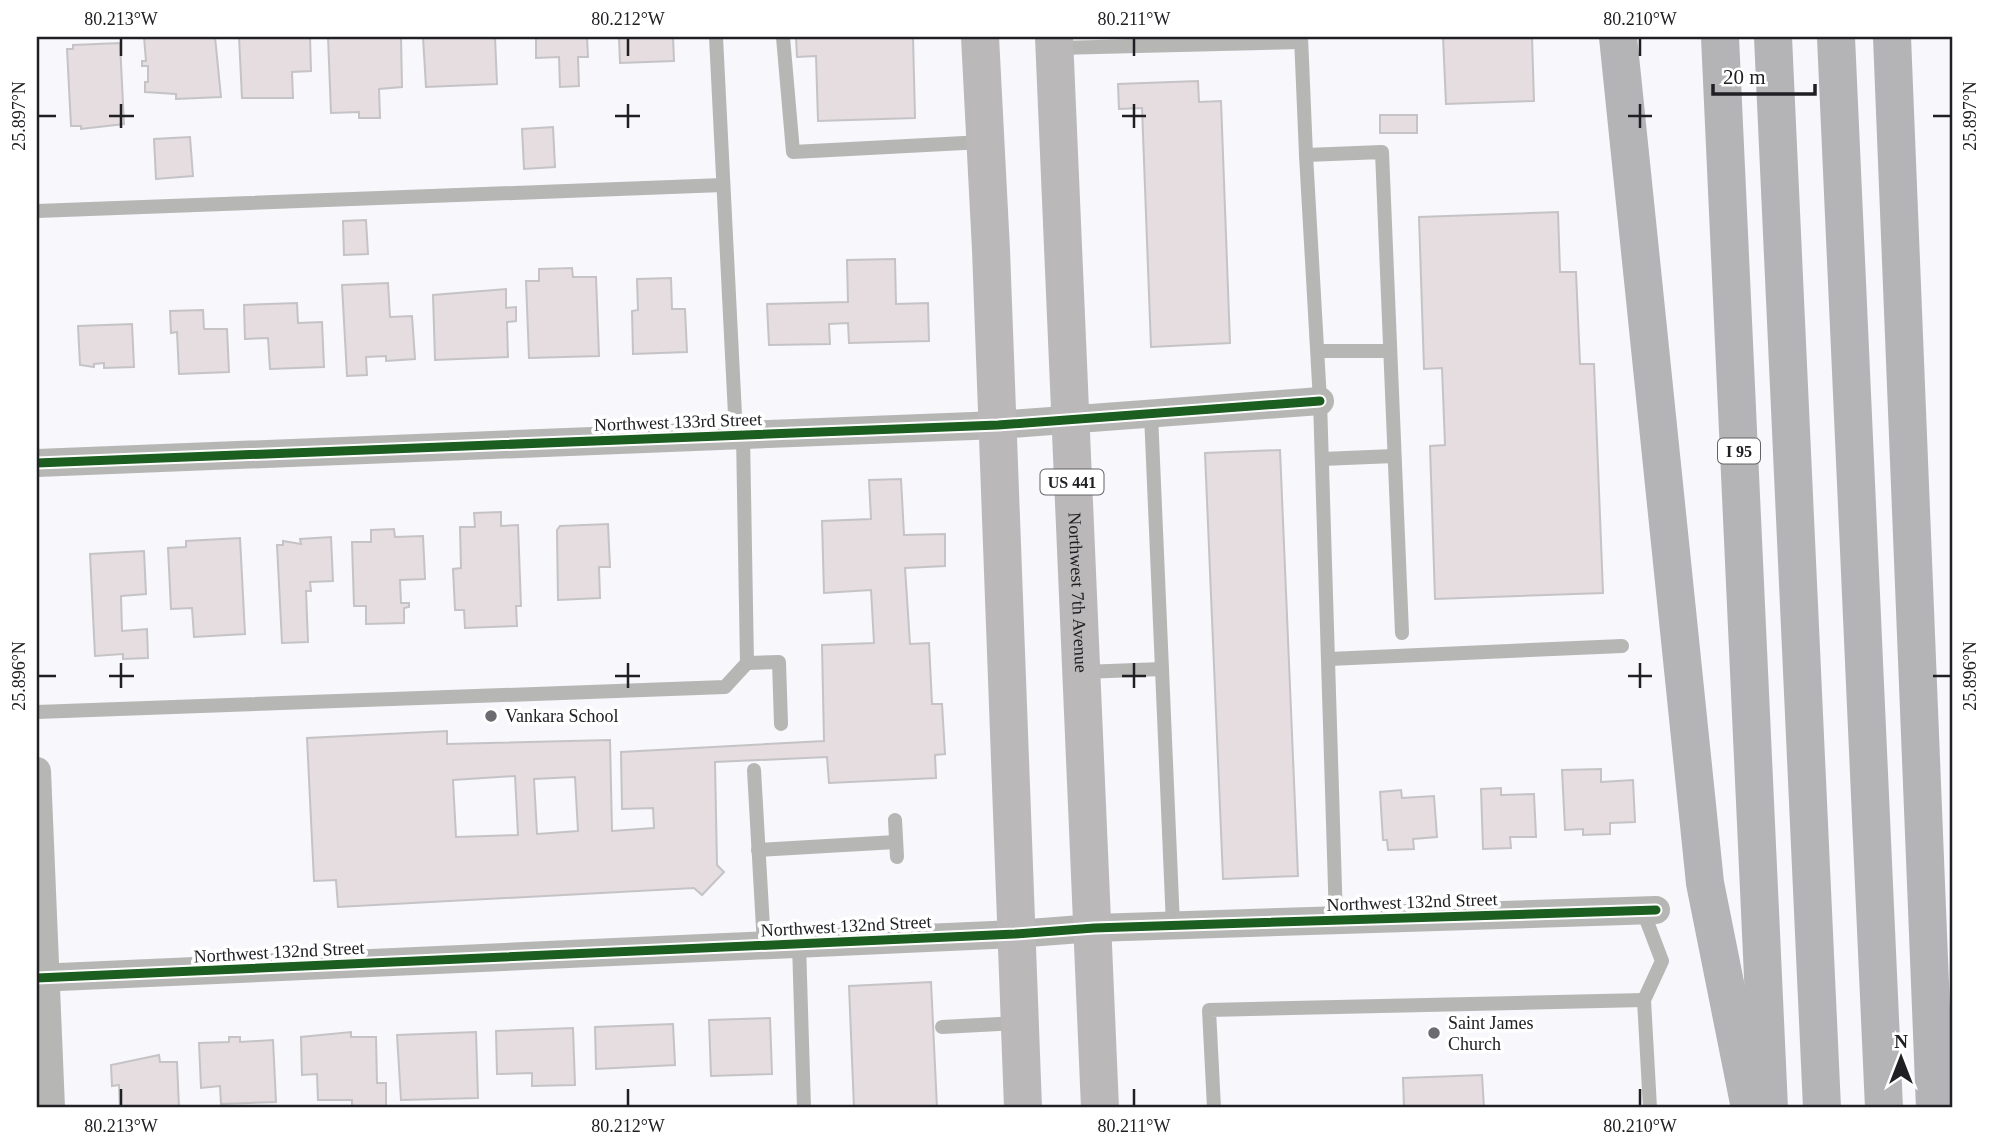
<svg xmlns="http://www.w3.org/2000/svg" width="1989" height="1145" font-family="'Times New Roman',serif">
	<rect width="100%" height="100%" fill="#f7f7fc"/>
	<g fill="#e5dddf" stroke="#c5c3c5" stroke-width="2" fill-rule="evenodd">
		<path d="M 144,37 L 215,37 L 221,97 L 176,99 L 176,94 L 145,92 L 145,82 L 148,82 L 148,66 L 142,66 L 142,61 L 146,61 Z"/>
		<path d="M 239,37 L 310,37 L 311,71 L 292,72 L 293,98 L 242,98 Z"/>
		<path d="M 328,37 L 401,37 L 402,87 L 379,89 L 380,118 L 359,118 L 359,112 L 331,113 Z"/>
		<path d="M 423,37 L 495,37 L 497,84 L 426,87 Z"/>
		<path d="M 536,37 L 587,37 L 588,57 L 578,57 L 579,86 L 560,87 L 559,57 L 536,58 Z"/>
		<path d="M 619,37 L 673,37 L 674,61 L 620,63 Z"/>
		<path d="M 796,37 L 913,37 L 915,118 L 818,121 L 816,56 L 797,57 Z"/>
		<path d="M 1443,37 L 1532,37 L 1534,101 L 1446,104 Z"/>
		<path d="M 120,43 L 124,124 L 81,129 L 81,126 L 71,126 L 67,49 L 73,49 L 73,45 Z"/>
		<path d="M 1198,81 L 1199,102 L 1221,101 L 1230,343 L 1151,347 L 1142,108 L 1119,109 L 1118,84 Z"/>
		<rect x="1380" y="115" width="37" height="18"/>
		<path d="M 553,127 L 555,167 L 524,169 L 522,129 Z"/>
		<path d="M 190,137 L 193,176 L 156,179 L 154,139 Z"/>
		<path d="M 1558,212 L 1560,272 L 1576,272 L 1580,364 L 1594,364 L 1603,593 L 1435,599 L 1430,446 L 1445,445 L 1442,368 L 1424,369 L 1419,217 Z"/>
		<path d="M 366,220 L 368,254 L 344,255 L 343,221 Z"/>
		<path d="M 895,259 L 896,304 L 928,303 L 929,341 L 849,343 L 848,323 L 829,324 L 830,344 L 769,345 L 767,304 L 848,302 L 847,260 Z"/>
		<path d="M 572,268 L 573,277 L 596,277 L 599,356 L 529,358 L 526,281 L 539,281 L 539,269 Z"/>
		<path d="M 671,278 L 672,309 L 685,309 L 687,352 L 633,354 L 632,311 L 638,310 L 637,279 Z"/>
		<path d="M 388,283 L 390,317 L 412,316 L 415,359 L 386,361 L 386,356 L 366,357 L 367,375 L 347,376 L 342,285 Z"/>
		<path d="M 506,289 L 506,308 L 516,307 L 516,321 L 507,322 L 508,357 L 435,360 L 433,295 Z"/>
		<path d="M 297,303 L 298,323 L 322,322 L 324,367 L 270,369 L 268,338 L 245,339 L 244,305 Z"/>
		<path d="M 203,310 L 204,329 L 227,329 L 229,372 L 179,374 L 177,332 L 171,333 L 170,311 Z"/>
		<path d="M 132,324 L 134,367 L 104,368 L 104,363 L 94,364 L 94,367 L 80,365 L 78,326 Z"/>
		<path d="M 1280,450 L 1298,876 L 1223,879 L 1205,453 Z"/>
		<path d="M 901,479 L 904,535 L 945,534 L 945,566 L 905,568 L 910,644 L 929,643 L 932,704 L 942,704 L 945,754 L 935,755 L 936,778 L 829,783 L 827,757 L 715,762 L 717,865 L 724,872 L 702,895 L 694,888 L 338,907 L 336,880 L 314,881 L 307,738 L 447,731 L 447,744 L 610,740 L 612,831 L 654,828 L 653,808 L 622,809 L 621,752 L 824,741 L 822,645 L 874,643 L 871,590 L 824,593 L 822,521 L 871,519 L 869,480 ZM 515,776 L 518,835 L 456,837 L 453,780 ZM 575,777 L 578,831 L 537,834 L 534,779 Z"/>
		<path d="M 501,512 L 501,526 L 518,525 L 521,606 L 516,606 L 517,626 L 465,628 L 464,610 L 455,610 L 453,569 L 461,568 L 460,527 L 475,527 L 474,513 Z"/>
		<path d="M 608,524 L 610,567 L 599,567 L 600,598 L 558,600 L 557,530 L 560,526 Z"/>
		<path d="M 394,529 L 395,537 L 423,536 L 425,579 L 400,580 L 401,603 L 409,603 L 409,607 L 404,608 L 404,623 L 366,624 L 366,606 L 354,606 L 352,542 L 371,542 L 371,530 Z"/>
		<path d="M 331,537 L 333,581 L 310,582 L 311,591 L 306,591 L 308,642 L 282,643 L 277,545 L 283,545 L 283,541 L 301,544 L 300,539 Z"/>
		<path d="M 240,538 L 245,634 L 194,637 L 192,608 L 171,609 L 168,548 L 186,547 L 186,541 Z"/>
		<path d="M 144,551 L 146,594 L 121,596 L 122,631 L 147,629 L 148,658 L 123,659 L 123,654 L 95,656 L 90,554 Z"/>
		<path d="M 1601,769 L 1601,782 L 1633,780 L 1635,822 L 1610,823 L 1610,834 L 1583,835 L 1583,829 L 1565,830 L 1562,770 Z"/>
		<path d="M 1501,788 L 1501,795 L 1534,794 L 1536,837 L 1510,837 L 1511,848 L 1483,849 L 1481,789 Z"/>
		<path d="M 1401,790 L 1402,798 L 1434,796 L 1437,837 L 1413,839 L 1414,849 L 1388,850 L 1387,840 L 1383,840 L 1380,792 Z"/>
		<path d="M 931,982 L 937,1108 L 854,1108 L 849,986 Z"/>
		<path d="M 770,1018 L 772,1074 L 711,1076 L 709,1020 Z"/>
		<path d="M 673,1024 L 675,1065 L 596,1069 L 595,1027 Z"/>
		<path d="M 573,1028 L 575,1085 L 532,1086 L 532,1073 L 497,1074 L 496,1031 Z"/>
		<path d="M 351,1032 L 351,1037 L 376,1037 L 377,1083 L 386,1083 L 386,1108 L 352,1108 L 352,1100 L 318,1100 L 317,1074 L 302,1075 L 301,1037 Z"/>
		<path d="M 476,1032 L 478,1098 L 401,1100 L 397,1035 Z"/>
		<path d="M 229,1037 L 240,1037 L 240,1042 L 273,1040 L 276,1102 L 221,1104 L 220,1086 L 201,1088 L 199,1043 L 229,1042 Z"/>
		<path d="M 159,1055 L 160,1062 L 177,1062 L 179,1108 L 120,1108 L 119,1085 L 112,1086 L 111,1065 Z"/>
		<path d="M 1482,1075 L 1484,1108 L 1404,1108 L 1403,1078 Z"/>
	</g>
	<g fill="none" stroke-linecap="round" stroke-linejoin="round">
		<g stroke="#b6b6b5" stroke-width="14">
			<path d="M 716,37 L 736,435"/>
			<path d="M 783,37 L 793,152 L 983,142"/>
			<path d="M 1301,37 L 1306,155"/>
			<path d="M 1056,48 L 1301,42"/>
			<path d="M 37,211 L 723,185"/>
			<path d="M 1318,351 L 1390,351"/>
			<path d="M 1151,414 L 1173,925"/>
			<path d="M 743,435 L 747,663 L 779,662 L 781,724"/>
			<path d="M 1322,459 L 1394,456"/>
			<path d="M 1329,659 L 1622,646"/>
			<path d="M 1083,672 L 1162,669"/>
			<path d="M 37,712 L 725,687 L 747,663"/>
			<path d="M 754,770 L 764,945"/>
			<path d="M 895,820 L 897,857"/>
			<path d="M 758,850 L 896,842"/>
			<path d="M 1643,911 L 1662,961 L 1644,1000 L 1650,1108"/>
			<path d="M 1336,920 L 1320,401 L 1306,155 L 1382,152 L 1402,633"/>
			<path d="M 799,944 L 804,1108"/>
			<path d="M 942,1027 L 1018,1023"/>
			<path d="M 1214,1108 L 1209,1010 L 1644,1000"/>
		</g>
		<g stroke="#b6b6b5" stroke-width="28">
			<path d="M 37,463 L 998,425 L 1320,401"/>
			<path d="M 37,771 L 51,1108"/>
			<path d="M 37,978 L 1015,934 L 1094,928 L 1656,910"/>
		</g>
		<g stroke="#bab8b9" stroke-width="38">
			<path d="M 980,37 L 991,250 L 1023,1108"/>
			<path id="s1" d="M 1054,37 L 1100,1108"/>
		</g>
		<g stroke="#b4b3b5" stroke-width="38">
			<path d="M 1618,37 L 1705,883 L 1750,1108"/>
			<path d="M 1720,37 L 1769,1108"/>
			<path d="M 1773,37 L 1822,1108"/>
			<path d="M 1836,37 L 1884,1108"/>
			<path d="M 1892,37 L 1935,1108"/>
		</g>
		<g stroke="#fff" stroke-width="13">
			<g id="cycleway">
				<path d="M 37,463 L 998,425 L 1320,401"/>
				<path d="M 37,978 L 1015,934 L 1094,928 L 1656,910"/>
			</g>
		</g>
		<use href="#cycleway" stroke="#1b5e20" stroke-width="9"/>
	</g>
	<path fill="none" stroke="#202024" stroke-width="2.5" d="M 121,38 L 121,56M 628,38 L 628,56M 1134,38 L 1134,56M 1640,38 L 1640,56M 121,104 L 121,128M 628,104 L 628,128M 1134,104 L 1134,128M 1640,104 L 1640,128M 38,116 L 56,116M 109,116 L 134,116M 615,116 L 640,116M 1122,116 L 1146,116M 1628,116 L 1652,116M 1933,116 L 1951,116M 121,663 L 121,688M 628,663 L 628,688M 1134,663 L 1134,688M 1640,663 L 1640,688M 38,676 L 56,676M 109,676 L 134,676M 615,676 L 640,676M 1122,676 L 1146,676M 1628,676 L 1652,676M 1933,676 L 1951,676M 121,1089 L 121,1106M 628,1089 L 628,1106M 1134,1089 L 1134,1106M 1640,1089 L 1640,1106"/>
	<g fill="#6b6b70" stroke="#fff" stroke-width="2.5">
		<circle cx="491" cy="716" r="7"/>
		<circle cx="1434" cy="1033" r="7"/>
	</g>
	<g text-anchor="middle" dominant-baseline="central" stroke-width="7" stroke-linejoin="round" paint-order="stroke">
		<g fill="#fff" stroke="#636366" stroke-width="2">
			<rect x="1718" y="438.5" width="42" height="25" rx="5"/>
			<rect x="1040.5" y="469.5" width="63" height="25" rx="5"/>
		</g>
		<g font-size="16" font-weight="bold" fill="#202024">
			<text x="1739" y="451">I 95</text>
			<text x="1072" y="482">US 441</text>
		</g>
		<g font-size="18" fill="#202024" stroke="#fff">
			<text transform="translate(678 422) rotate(-2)">Northwest 133rd Street</text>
			<text stroke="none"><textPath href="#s1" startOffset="556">Northwest 7th Avenue</textPath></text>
			<text transform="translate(1412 902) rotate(-2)">Northwest 132nd Street</text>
			<text transform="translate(846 926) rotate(-3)">Northwest 132nd Street</text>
			<text transform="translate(279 952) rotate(-3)">Northwest 132nd Street</text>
		</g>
		<g font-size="18" fill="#202024" stroke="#fff" text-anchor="start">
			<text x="505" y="716">Vankara School</text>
			<text x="1448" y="1023">Saint James<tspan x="1448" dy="21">Church</tspan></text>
		</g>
	</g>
	<rect width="1989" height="1145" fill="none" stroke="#ffffff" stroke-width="77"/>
	<g transform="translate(1901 1058)" stroke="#ffffff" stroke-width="5" paint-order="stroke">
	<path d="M0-5L12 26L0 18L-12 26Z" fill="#202024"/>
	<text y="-10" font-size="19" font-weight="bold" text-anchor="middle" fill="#202024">N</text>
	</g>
	<path d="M1713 84v10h102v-10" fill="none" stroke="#202024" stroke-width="3.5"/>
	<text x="1723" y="84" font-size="21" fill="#202024" stroke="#ffffff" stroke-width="5" paint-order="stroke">20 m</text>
	<rect x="38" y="38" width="1913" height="1068" fill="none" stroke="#202024" stroke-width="2.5"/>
	<g font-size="18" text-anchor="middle" fill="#202024">
		<text x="121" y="25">80.213°W</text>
		<text x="628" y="25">80.212°W</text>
		<text x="1134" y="25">80.211°W</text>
		<text x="1640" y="25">80.210°W</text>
		<text transform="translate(19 116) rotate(-90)" y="6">25.897°N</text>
		<text transform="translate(1970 116) rotate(-90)" y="6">25.897°N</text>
		<text transform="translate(19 676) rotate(-90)" y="6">25.896°N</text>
		<text transform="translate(1970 676) rotate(-90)" y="6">25.896°N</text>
		<text x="121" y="1132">80.213°W</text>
		<text x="628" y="1132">80.212°W</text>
		<text x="1134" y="1132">80.211°W</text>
		<text x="1640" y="1132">80.210°W</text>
	</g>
</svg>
